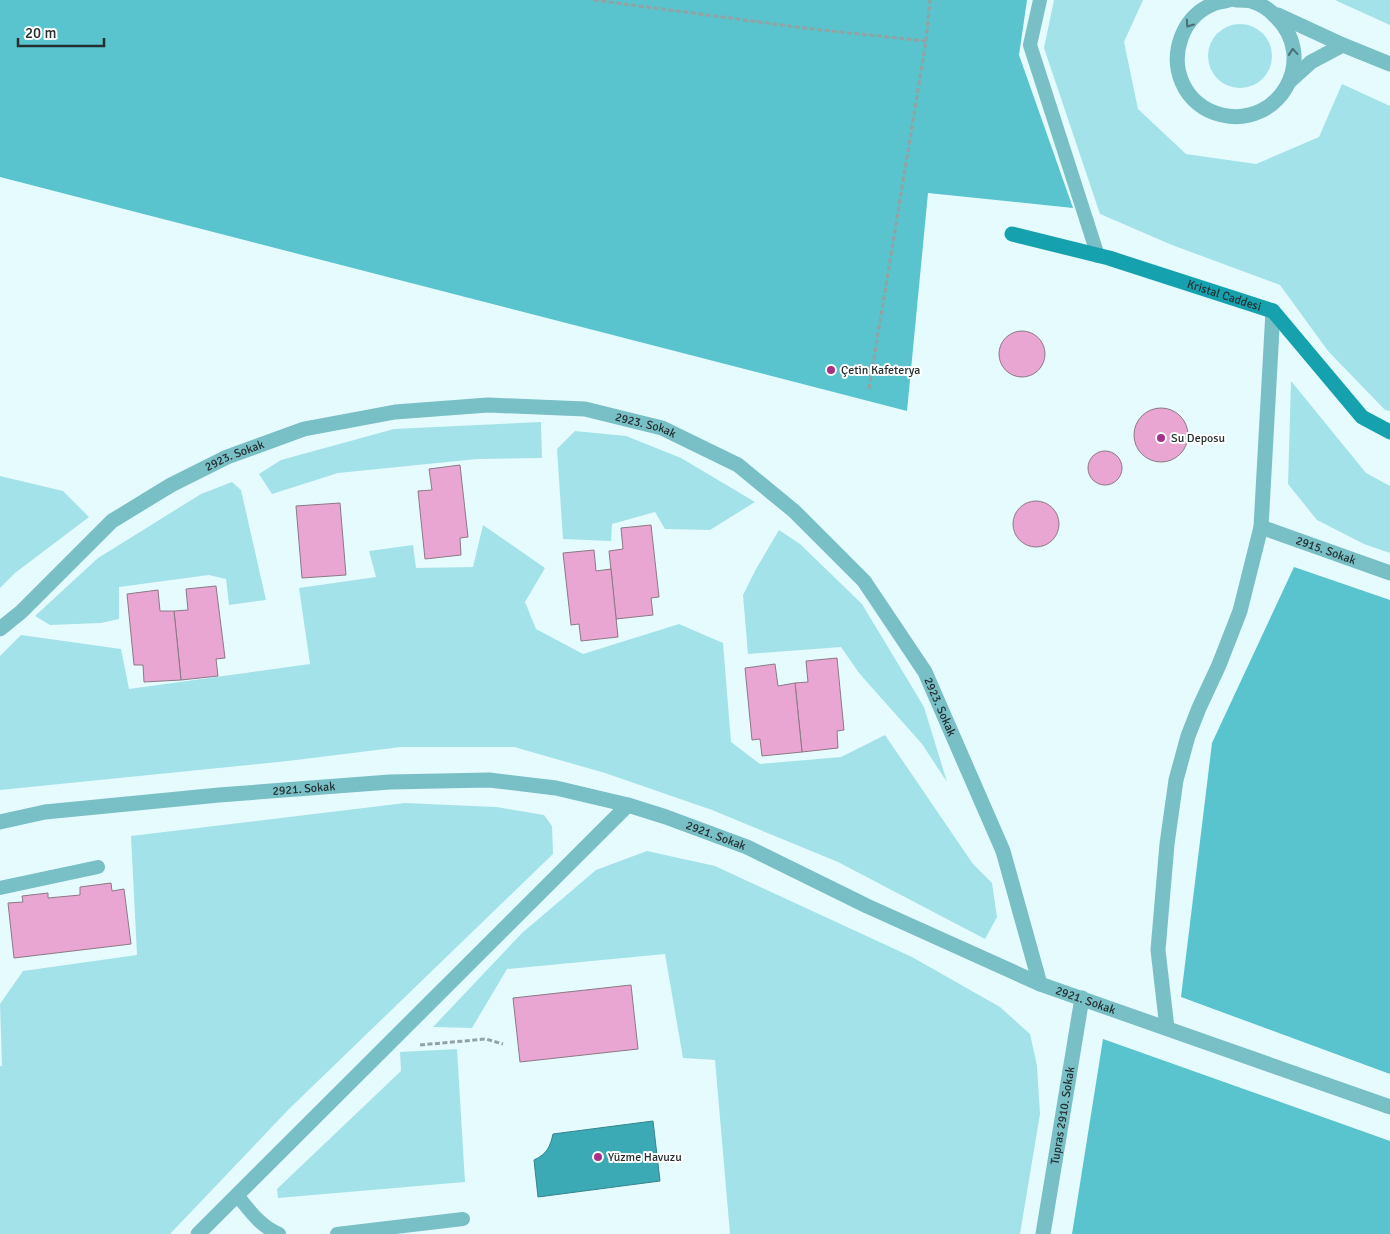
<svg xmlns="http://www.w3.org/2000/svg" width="1390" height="1234" font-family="Signika,sans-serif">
	<rect width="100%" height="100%" fill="#e6fbfe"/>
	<g fill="#a4e2e9">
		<path d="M 1054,0 L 1143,0 L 1124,42 L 1138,109 L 1186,154 L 1256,164 L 1319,137 L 1342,84 L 1390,106 L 1390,411 L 1385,410 L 1328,351 L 1280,285 L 1172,245 L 1100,214 L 1044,48 Z"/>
		<path d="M 1336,0 L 1390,0 L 1390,25 L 1337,1 Z"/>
		<circle cx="1240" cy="56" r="32"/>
		<path d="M 1291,381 L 1366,473 L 1390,486 L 1390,553 L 1364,544 L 1317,520 L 1288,484 Z"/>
		<path d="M 541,422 L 542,458 L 477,459 L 338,473 L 272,494 L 259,474 L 281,460 L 394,429 Z"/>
		<path d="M 575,431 L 626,436 L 681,458 L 755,502 L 710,530 L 665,529 L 655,512 L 612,524 L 611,541 L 563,539 L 557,449 Z"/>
		<path d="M 0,476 L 63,491 L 89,517 L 15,573 L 0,588 Z"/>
		<path d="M 232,482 L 241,490 L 266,600 L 229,605 L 226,579 L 209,575 L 119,587 L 119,619 L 101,623 L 50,625 L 35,616 L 98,558 L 201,494 Z"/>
		<path d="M 483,525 L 545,568 L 525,602 L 536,629 L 583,654 L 679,624 L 723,643 L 731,742 L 760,764 L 841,757 L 885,735 L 973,864 L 992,883 L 997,917 L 985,939 L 838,862 L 712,810 L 605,773 L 514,747 L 401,747 L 288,761 L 0,790 L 0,656 L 21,635 L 121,649 L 129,689 L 310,664 L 299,588 L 376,577 L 369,551 L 413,545 L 416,568 L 473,567 Z"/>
		<path d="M 779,530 L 800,544 L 862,604 L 924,707 L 947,782 L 922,744 L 859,673 L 841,647 L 748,654 L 743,595 L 756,569 Z"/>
		<path d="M 405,803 L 496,807 L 544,815 L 552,826 L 553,854 L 288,1110 L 170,1234 L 0,1234 L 0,1066 L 2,1066 L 0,1004 L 23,971 L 137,955 L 131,836 Z"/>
		<path d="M 647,851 L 715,866 L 912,957 L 1000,1007 L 1030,1034 L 1037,1066 L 1040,1114 L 1020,1234 L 730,1234 L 715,1060 L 683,1058 L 665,954 L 507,969 L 472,1028 L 433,1027 L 522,933 L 596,870 Z"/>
		<path d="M 457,1049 L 465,1182 L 278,1198 L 277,1189 L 401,1071 L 400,1052 Z"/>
	</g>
	<g fill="#59c3ce">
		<path d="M 0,0 L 1027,0 L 1019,55 L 1073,208 L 928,193 L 907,411 L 0,177 Z"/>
		<path d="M 1294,567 L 1390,600 L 1390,1074 L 1181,997 L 1212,743 Z"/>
		<path d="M 1103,1039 L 1390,1141 L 1390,1234 L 1072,1234 Z"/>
	</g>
	<path fill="#3baab5" stroke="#34858d" d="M 653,1121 L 660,1181 L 538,1197 L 534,1160 C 547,1154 550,1147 553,1134 Z"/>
	<g fill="#eaa6d3" stroke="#8b7984">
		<circle cx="1022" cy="354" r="23"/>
		<circle cx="1161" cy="435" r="27"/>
		<circle cx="1105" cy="468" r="17"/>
		<path d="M 460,465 L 468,537 L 460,538 L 461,555 L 425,559 L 418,491 L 432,490 L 429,469 Z"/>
		<circle cx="1036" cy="524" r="23"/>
		<path d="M 340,503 L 346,575 L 302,578 L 296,506 Z"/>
		<path d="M 651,525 L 659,597 L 651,598 L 653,615 L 616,619 L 609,551 L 623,549 L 621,528 Z"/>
		<path d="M 594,550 L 596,571 L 611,569 L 618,637 L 581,641 L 579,624 L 571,625 L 563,553 Z"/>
		<path d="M 216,586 L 225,658 L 216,659 L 218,676 L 181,680 L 174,611 L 188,610 L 186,589 Z"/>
		<path d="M 158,590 L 160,611 L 174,611 L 181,680 L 144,682 L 143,665 L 134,665 L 127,594 Z"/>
		<path d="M 837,658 L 844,730 L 837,731 L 838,748 L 802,752 L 795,683 L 808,682 L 806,661 Z"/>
		<path d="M 775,664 L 778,686 L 795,683 L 802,752 L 762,756 L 760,739 L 752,740 L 745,668 Z"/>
		<path d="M 111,883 L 112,891 L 124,889 L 131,944 L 14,958 L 8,903 L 23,902 L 22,896 L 48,893 L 48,898 L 80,895 L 80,887 Z"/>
		<path d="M 631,985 L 638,1049 L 520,1062 L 513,998 Z"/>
	</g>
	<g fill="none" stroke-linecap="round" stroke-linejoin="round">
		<g stroke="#92a3a5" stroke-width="3" stroke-dasharray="5 2.5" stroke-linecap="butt">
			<path d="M 594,0 L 812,29 L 926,41"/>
			<path d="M 869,389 L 926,41 L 930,0"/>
			<path d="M 420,1045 L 486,1039 L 503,1044"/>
		</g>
		<g stroke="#79bfc6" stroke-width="14">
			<path d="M 1040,0 L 1030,45 L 1098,256"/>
			<path d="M 0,888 L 98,867"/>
			<path d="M 237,1195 C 250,1211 260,1226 279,1234"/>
			<path d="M 337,1234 L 463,1219"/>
		</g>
		<g stroke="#79bfc6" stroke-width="15">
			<path d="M 1229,0 C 1223,2 1216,2 1211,5 C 1182,18 1170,54 1182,82 C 1189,99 1204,111 1222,115 C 1279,128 1319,59 1276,17 C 1270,10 1260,4 1251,1 C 1246,0 1240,0 1236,0"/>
			<path d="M 1278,15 L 1343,45 L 1311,62 L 1290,81"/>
			<path d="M 1343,45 L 1390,64"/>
			<path id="s1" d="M 1261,527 L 1390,573"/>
			<path id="s2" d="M 0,629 L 21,612 L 112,521 L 171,485 L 227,457 L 304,429 L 395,412 L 488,405 L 585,409 L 662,428 L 738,465 L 794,511 L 864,581 L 925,672 L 1003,851 L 1040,984"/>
			<path id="s3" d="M 0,822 L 45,812 L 219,795 L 390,782 L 489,780 L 556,788 L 628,805 L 666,817 L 747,847 L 867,906 L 1040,984 L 1390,1107"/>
			<path d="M 1167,1028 L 1158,950 L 1167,844 L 1176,780 L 1188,736 L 1199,708 L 1219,665 L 1240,611 L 1261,527 L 1273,311"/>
			<path d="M 198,1234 L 628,805"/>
			<path id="s4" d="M 1043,1234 L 1082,998"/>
		</g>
		<path stroke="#15a2ae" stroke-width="15" id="s5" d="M 1012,234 L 1109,258 L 1273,311 L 1362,417 L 1390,432"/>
	</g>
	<defs><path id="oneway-chevron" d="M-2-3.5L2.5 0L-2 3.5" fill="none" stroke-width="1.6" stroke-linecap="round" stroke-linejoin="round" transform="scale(1.25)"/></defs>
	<g stroke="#4a7074">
		<use href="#oneway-chevron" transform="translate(1189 24) rotate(125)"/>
		<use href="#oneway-chevron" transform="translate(1293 52) rotate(-95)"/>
	</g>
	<g fill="#a73189" stroke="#fff" stroke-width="2">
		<circle cx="831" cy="370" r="5"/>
		<circle cx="1161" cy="438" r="5"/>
		<circle cx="598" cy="1157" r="5"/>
	</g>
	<g text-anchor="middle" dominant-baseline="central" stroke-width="4" stroke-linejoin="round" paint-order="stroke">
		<g font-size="12" fill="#242f30" stroke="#fff">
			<text stroke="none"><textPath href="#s5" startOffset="221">Kristal Caddesi</textPath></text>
			<text stroke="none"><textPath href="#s2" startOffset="715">2923. Sokak</textPath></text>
			<text stroke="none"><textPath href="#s2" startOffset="295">2923. Sokak</textPath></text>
			<text stroke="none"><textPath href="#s1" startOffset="69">2915. Sokak</textPath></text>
			<text stroke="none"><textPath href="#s2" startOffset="1135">2923. Sokak</textPath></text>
			<text stroke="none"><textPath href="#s3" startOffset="306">2921. Sokak</textPath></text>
			<text stroke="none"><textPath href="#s3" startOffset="726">2921. Sokak</textPath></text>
			<text stroke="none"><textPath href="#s3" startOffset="1131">2921. Sokak</textPath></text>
			<text stroke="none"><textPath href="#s4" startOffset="120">Tupras 2910. Sokak</textPath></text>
		</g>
		<g font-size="12" fill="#242f30" stroke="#fff" text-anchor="start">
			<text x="841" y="370">Çetin Kafeterya</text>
			<text x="1171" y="438">Su Deposu</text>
			<text x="608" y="1157">Yüzme Havuzu</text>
		</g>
	</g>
	<path d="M18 38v8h86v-8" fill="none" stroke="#242f30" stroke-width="2.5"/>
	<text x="25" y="38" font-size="15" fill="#242f30" stroke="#ffffff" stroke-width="4" paint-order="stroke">20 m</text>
</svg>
